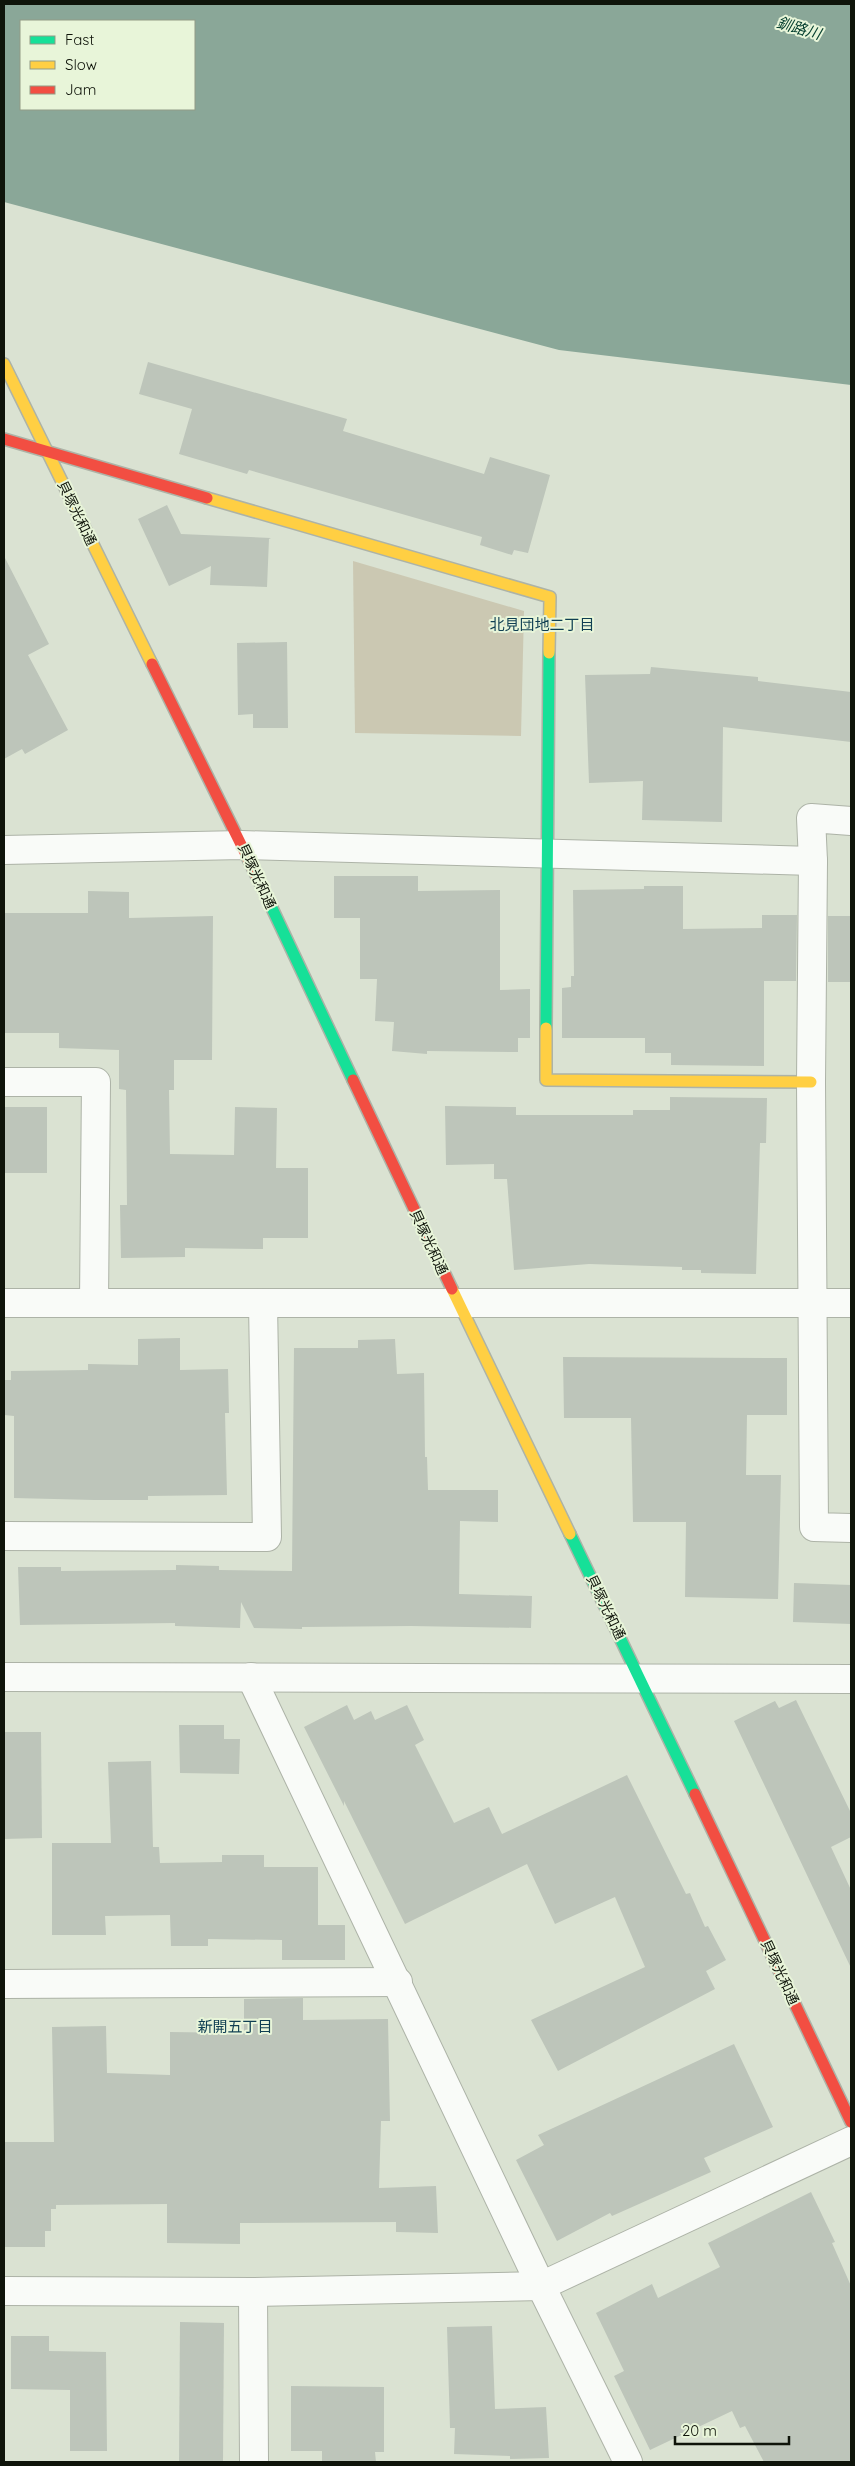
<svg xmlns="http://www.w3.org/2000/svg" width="855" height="2466" font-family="Quicksand,'Noto Sans JP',sans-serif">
	<rect width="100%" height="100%" fill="#dae2d2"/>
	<path fill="#cbc8b2" d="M 353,561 L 524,611 L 521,736 L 355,733 Z"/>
	<path fill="#8aa798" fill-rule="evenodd" d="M 4,4 L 851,4 L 851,385 L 559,350 L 4,202 ZM 21,21 L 194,21 L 194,109 L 21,109 Z"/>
	<g fill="#bdc5ba">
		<path d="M 148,362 L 347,419 L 343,431 L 484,474 L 490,457 L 550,475 L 528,553 L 514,550 L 512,555 L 480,545 L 482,537 L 249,470 L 247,474 L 179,454 L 192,409 L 139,394 Z"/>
		<path d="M 167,505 L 181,534 L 271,538 L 269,539 L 267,587 L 210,585 L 211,566 L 169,586 L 138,519 Z"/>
		<path d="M 4,556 L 49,644 L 28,655 L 68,730 L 25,754 L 22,749 L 4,759 Z"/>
		<path d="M 287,642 L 288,728 L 253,728 L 253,714 L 238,715 L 237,643 Z"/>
		<path d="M 651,667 L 758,677 L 758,681 L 851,692 L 851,742 L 723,727 L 722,822 L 642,820 L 643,781 L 589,783 L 585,675 L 650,674 Z"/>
		<path d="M 334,876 L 418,876 L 418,891 L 500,890 L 500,990 L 530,989 L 530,1038 L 518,1038 L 518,1052 L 427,1051 L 427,1054 L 392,1051 L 394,1022 L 375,1021 L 377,979 L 360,979 L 360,918 L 334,918 Z"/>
		<path d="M 644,886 L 683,886 L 683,929 L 762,928 L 762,915 L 797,915 L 796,981 L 764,981 L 764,1066 L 671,1065 L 671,1053 L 645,1053 L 645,1038 L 562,1038 L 562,988 L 571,987 L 571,976 L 574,976 L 573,890 L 644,889 Z"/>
		<path d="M 88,891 L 129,892 L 129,918 L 213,916 L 212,1060 L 174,1060 L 174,1090 L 169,1090 L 170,1154 L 234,1155 L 235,1107 L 277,1108 L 276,1168 L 308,1168 L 308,1238 L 263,1238 L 263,1249 L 185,1248 L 185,1257 L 121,1258 L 120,1205 L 127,1205 L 126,1090 L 119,1089 L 119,1050 L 59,1048 L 59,1033 L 4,1033 L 4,913 L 88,913 Z"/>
		<rect x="828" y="916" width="23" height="66"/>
		<path d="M 670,1097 L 767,1098 L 766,1143 L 760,1143 L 756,1274 L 701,1273 L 701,1270 L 682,1270 L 682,1267 L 589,1264 L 514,1270 L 507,1179 L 494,1179 L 494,1164 L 446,1165 L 445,1106 L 516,1107 L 516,1115 L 633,1115 L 633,1110 L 670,1110 Z"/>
		<path d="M 4,1107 L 47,1107 L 47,1173 L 5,1173 Z"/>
		<path d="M 180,1338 L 180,1370 L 228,1369 L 229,1413 L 225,1413 L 227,1495 L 148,1496 L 148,1500 L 94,1500 L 14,1498 L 14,1416 L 4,1415 L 4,1380 L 11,1380 L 11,1371 L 88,1370 L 88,1364 L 138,1365 L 138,1339 Z"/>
		<path d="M 395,1339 L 397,1374 L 424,1373 L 425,1457 L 427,1457 L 428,1490 L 498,1490 L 498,1522 L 460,1521 L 459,1594 L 532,1596 L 531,1628 L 411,1626 L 302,1627 L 302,1629 L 254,1628 L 241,1602 L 240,1628 L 175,1626 L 175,1623 L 20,1625 L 18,1567 L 61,1567 L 61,1571 L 176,1570 L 176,1565 L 219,1566 L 219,1570 L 292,1571 L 294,1348 L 358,1348 L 358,1340 Z"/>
		<path d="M 563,1357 L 787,1358 L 787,1415 L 747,1415 L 746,1475 L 781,1475 L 778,1599 L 685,1597 L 686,1522 L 633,1522 L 631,1418 L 564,1418 Z"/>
		<path d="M 794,1583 L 851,1585 L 851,1624 L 793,1622 Z"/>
		<path d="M 796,1700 L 851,1813 L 851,1837 L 831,1847 L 851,1890 L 851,1968 L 734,1721 L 775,1701 L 779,1708 Z"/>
		<path d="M 347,1705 L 354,1720 L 371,1711 L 375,1720 L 407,1705 L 424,1740 L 415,1745 L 454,1823 L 489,1807 L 502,1834 L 627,1775 L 686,1894 L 690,1893 L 705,1927 L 708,1926 L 726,1960 L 706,1971 L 715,1989 L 558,2071 L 531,2020 L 645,1967 L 615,1897 L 555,1924 L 527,1864 L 405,1924 L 344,1801 L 344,1806 L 304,1727 Z"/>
		<path d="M 179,1725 L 224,1725 L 224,1739 L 240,1739 L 239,1774 L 180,1773 Z"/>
		<path d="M 4,1732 L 41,1732 L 42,1838 L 4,1839 Z"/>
		<path d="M 151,1761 L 153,1847 L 159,1847 L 160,1863 L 222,1862 L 222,1855 L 264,1855 L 264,1867 L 318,1867 L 318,1925 L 345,1925 L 345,1960 L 282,1960 L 282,1940 L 208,1939 L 208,1946 L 171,1946 L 170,1915 L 105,1916 L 106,1935 L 52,1935 L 52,1843 L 111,1843 L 108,1762 Z"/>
		<path d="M 303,1998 L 303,2020 L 388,2019 L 390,2121 L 381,2121 L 379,2188 L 436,2186 L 438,2233 L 396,2232 L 396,2222 L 240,2223 L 240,2244 L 167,2243 L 167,2204 L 56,2205 L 56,2209 L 51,2209 L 51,2231 L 45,2231 L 45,2247 L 4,2247 L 4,2142 L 54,2142 L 52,2027 L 106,2026 L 107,2073 L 170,2075 L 170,2032 L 244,2033 L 244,1999 Z"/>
		<path d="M 734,2044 L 773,2127 L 704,2158 L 711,2172 L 612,2216 L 610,2213 L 557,2241 L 516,2160 L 544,2145 L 538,2135 Z"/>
		<path d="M 811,2192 L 835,2242 L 832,2243 L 851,2286 L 851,2462 L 764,2462 L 745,2426 L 740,2428 L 732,2411 L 650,2450 L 614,2376 L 624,2371 L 596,2313 L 652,2284 L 658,2298 L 720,2267 L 708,2243 Z"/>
		<path d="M 180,2322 L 224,2323 L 223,2462 L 179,2462 Z"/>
		<path d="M 492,2326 L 495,2409 L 546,2407 L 549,2458 L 510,2459 L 510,2456 L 454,2454 L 455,2428 L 450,2428 L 447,2327 Z"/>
		<path d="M 11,2336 L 49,2336 L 49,2351 L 106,2352 L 107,2451 L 70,2451 L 70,2390 L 11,2389 Z"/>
		<path d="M 291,2386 L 384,2387 L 384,2452 L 375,2452 L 376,2462 L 322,2462 L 322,2451 L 291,2451 Z"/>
	</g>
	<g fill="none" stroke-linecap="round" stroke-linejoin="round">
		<g stroke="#adb3a7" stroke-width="30">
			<g id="street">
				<path d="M 851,821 L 811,818 L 813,861 L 811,1082 L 814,1527 L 851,1528"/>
				<path d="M 4,850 L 242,845 L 813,861"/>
				<path d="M 4,1082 L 96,1082 L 94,1302"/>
				<path d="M 4,1303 L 851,1303"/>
				<path d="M 4,1536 L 267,1537 L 263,1303"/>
				<path d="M 4,1677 L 851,1679"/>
				<path d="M 251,1677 L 541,2286 L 628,2462"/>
				<path d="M 4,1984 L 398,1982"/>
				<path d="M 4,2291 L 253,2292 L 541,2286 L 851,2141"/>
				<path d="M 253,2292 L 254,2462"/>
			</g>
		</g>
		<g stroke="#adb3a7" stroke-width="14">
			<g id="fast">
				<path d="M 263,889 L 353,1080"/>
				<path d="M 546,1028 L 549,653"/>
				<path d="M 570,1534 L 695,1794"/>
			</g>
		</g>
		<g stroke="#adb3a7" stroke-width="14">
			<g id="slow">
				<path d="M 4,364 L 152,664"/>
				<path d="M 207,498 L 550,597 L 549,653"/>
				<path d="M 546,1028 L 546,1080 L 811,1082"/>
				<path d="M 452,1289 L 570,1534"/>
			</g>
		</g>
		<g stroke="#adb3a7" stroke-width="14">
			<g id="jam">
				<path d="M 4,439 L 207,498"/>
				<path d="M 152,664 L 263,889"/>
				<path d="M 353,1080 L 452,1289"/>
				<path d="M 695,1794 L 851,2122"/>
			</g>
		</g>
		<use href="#street" stroke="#f9fbf8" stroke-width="28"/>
		<use href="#fast" stroke="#16e098" stroke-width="11"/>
		<use href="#slow" stroke="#ffcf43" stroke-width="11"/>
		<use href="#jam" stroke="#f24e42" stroke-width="11"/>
	</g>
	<g text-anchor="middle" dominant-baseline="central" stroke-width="4" stroke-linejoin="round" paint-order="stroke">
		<g font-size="14" fill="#0f140a" stroke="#e8f5d9">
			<text transform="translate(77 513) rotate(64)">貝塚光和通</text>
			<text transform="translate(257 876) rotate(65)">貝塚光和通</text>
			<text transform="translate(429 1242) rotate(65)">貝塚光和通</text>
			<text transform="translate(606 1607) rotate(64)">貝塚光和通</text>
			<text transform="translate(780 1972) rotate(65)">貝塚光和通</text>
		</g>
		<g font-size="15" font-style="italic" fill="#074030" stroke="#e8f5d9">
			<text transform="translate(799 28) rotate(16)">釧路川</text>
		</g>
		<g font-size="15" fill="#0f3e52" stroke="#e8f5d9">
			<text x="542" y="624">北見団地二丁目</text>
			<text x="235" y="2026">新開五丁目</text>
		</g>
	</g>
	<rect width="855" height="2466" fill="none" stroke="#0f140a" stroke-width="10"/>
	<rect x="20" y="20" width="175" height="90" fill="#e8f5d9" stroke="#919b86"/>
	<rect x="30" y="36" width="25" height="8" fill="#16e098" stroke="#919b86"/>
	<text x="65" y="45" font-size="15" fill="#0f140a">Fast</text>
	<rect x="30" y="61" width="25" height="8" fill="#ffcf43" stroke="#919b86"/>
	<text x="65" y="70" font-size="15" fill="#0f140a">Slow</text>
	<rect x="30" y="86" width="25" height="8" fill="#f24e42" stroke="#919b86"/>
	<text x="65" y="95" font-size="15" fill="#0f140a">Jam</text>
	<path d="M675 2436v8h114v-8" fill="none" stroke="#0f140a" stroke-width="2.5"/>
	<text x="682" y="2436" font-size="15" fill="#0f140a" stroke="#e8f5d9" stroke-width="4" paint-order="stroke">20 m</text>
</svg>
